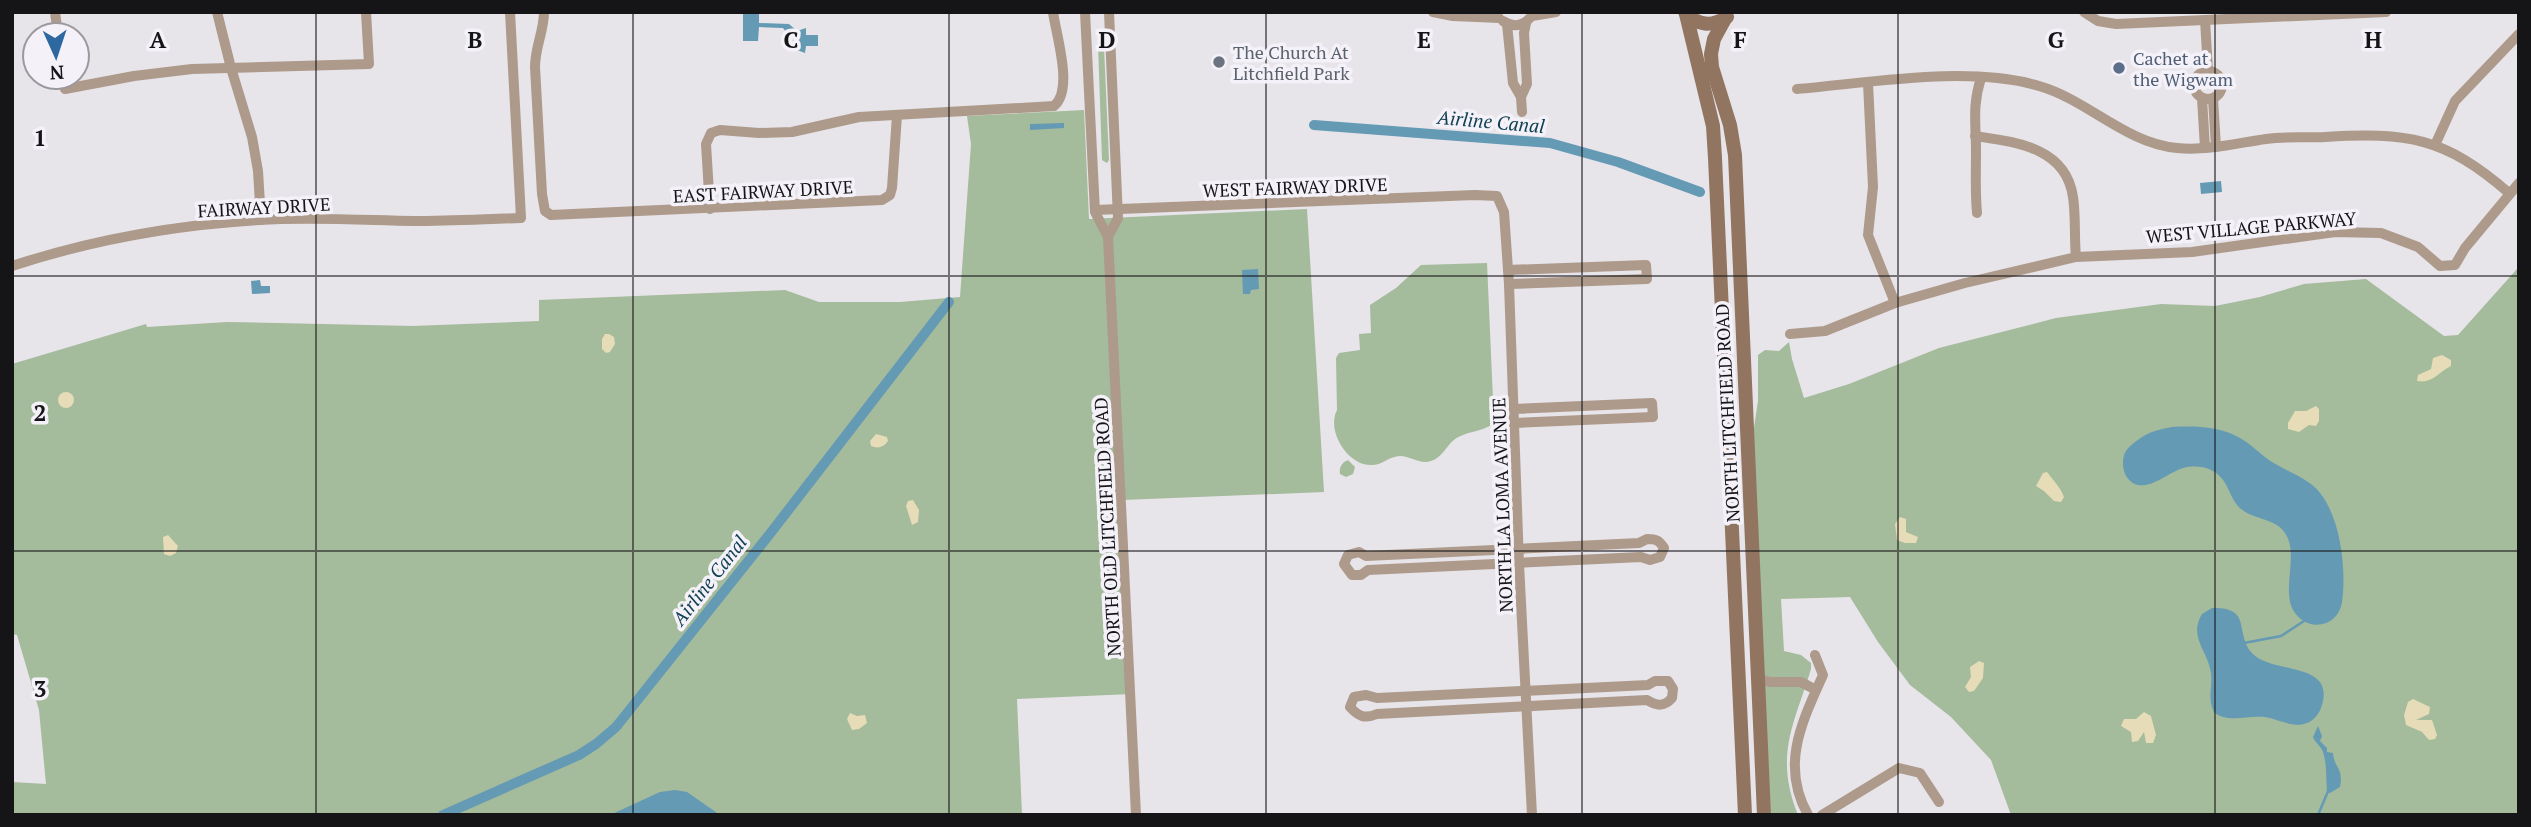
<svg xmlns="http://www.w3.org/2000/svg" width="2531" height="827" font-family="'PT Serif',serif">
	<rect width="100%" height="100%" fill="#e7e4ea"/>
	<g fill="#a4bb9c">
		<path d="M 1098,44 L 1104,47 L 1109,160 L 1107,163 L 1102,160 Z"/>
		<path d="M 1084,110 L 1089,219 L 1307,209 L 1324,492 L 1123,500 L 1131,694 L 1017,699 L 1022,815 L 12,815 L 12,782 L 46,784 L 39,710 L 17,635 L 12,634 L 12,364 L 146,324 L 147,327 L 227,322 L 413,326 L 539,321 L 539,300 L 785,290 L 819,302 L 900,302 L 960,297 L 971,144 L 967,116 Z"/>
		<path d="M 1487,263 L 1494,423 C 1483,432 1466,431 1455,439 C 1446,446 1442,458 1431,461 C 1420,465 1411,456 1400,456 C 1389,456 1382,466 1370,465 C 1348,465 1326,431 1337,410 L 1336,358 L 1339,353 L 1360,350 L 1359,334 L 1371,333 L 1370,305 L 1396,288 L 1421,265 Z"/>
		<path d="M 2517,269 L 2519,815 L 2011,815 L 1991,760 L 1951,717 L 1910,685 L 1878,642 L 1850,597 L 1781,599 L 1784,651 L 1801,655 L 1811,663 L 1811,669 C 1794,725 1774,755 1798,815 L 1769,815 L 1752,441 L 1758,401 L 1758,355 L 1765,350 L 1779,351 L 1789,342 L 1792,359 L 1804,398 L 1849,384 L 1939,348 L 2056,318 L 2161,304 L 2215,306 L 2260,297 L 2304,284 L 2366,279 L 2444,336 L 2458,335 Z"/>
		<path d="M 1348,460 L 1355,467 L 1353,474 L 1346,477 L 1340,474 C 1339,468 1341,463 1348,460 Z"/>
	</g>
	<g fill="#e6dcb7">
		<path d="M 609,334 L 614,337 L 615,344 L 610,352 L 606,353 L 602,349 L 602,339 L 605,334 Z"/>
		<path d="M 2442,355 L 2451,360 L 2451,366 C 2438,372 2433,384 2417,381 L 2418,375 L 2431,369 L 2433,358 Z"/>
		<circle cx="66" cy="400" r="8"/>
		<path d="M 2316,406 L 2319,409 L 2319,421 L 2316,426 L 2309,425 L 2299,432 L 2288,429 L 2288,423 L 2295,411 L 2306,411 Z"/>
		<path d="M 876,434 L 887,437 L 888,441 C 884,447 878,449 871,446 L 870,441 Z"/>
		<path d="M 2047,472 C 2053,480 2061,488 2064,497 L 2061,502 L 2054,501 L 2044,491 L 2036,486 L 2043,473 Z"/>
		<path d="M 913,500 L 919,510 L 918,522 L 912,525 L 906,506 L 908,501 Z"/>
		<path d="M 1900,517 L 1906,519 L 1906,532 L 1918,537 L 1916,543 L 1905,543 L 1897,540 L 1895,524 Z"/>
		<path d="M 168,535 L 178,546 L 176,553 L 170,556 L 164,554 L 163,537 Z"/>
		<path d="M 1979,661 L 1984,663 L 1983,678 L 1974,691 L 1969,692 L 1965,687 L 1971,677 L 1970,667 Z"/>
		<path d="M 2413,699 L 2430,707 L 2429,714 L 2416,720 L 2432,720 L 2437,735 L 2435,739 L 2429,740 L 2422,732 L 2406,725 L 2404,715 L 2408,702 Z"/>
		<path d="M 2144,712 L 2151,716 L 2156,735 L 2153,743 L 2146,743 L 2144,732 L 2138,741 L 2132,742 L 2131,732 L 2121,726 L 2124,719 L 2136,719 Z"/>
		<path d="M 850,713 L 857,716 L 865,715 L 867,723 L 859,729 L 852,730 L 847,719 Z"/>
	</g>
	<g fill="#659ab5">
		<path d="M 743,12 L 759,12 L 759,23 L 789,24 L 797,31 L 806,28 L 806,35 L 818,35 L 818,46 L 806,46 L 805,53 L 797,50 L 793,44 L 794,34 L 786,32 L 783,28 L 759,27 L 758,41 L 743,41 Z"/>
		<path d="M 1064,123 L 1064,128 L 1030,130 L 1030,124 Z"/>
		<path d="M 2221,181 L 2222,192 L 2201,194 L 2200,183 Z"/>
		<path d="M 1258,269 L 1259,289 L 1251,290 L 1250,294 L 1243,294 L 1242,270 Z"/>
		<path d="M 260,280 L 261,286 L 270,286 L 270,293 L 252,294 L 251,281 Z"/>
		<path d="M 2172,427 C 2195,426 2219,426 2240,438 C 2251,444 2259,453 2269,460 C 2282,469 2298,474 2311,484 C 2340,506 2347,568 2342,602 C 2338,629 2304,633 2292,608 C 2281,583 2305,541 2275,524 C 2264,518 2251,517 2241,509 C 2227,497 2231,479 2209,469 C 2200,466 2192,466 2183,468 C 2166,473 2141,499 2126,476 C 2123,470 2122,462 2124,455 C 2127,447 2135,442 2142,437 C 2151,431 2162,429 2172,427 Z"/>
		<path d="M 2212,608 C 2253,607 2234,632 2252,653 C 2271,675 2338,660 2321,708 C 2319,714 2313,721 2307,723 C 2296,728 2281,721 2270,718 C 2252,713 2228,725 2214,712 C 2207,698 2213,687 2211,673 C 2208,651 2188,637 2202,614 Z"/>
		<path d="M 2318,726 L 2322,736 L 2320,741 L 2327,748 L 2327,752 L 2333,753 C 2334,768 2344,768 2340,787 L 2330,793 L 2327,792 C 2326,779 2327,764 2323,752 C 2321,746 2315,743 2313,737 Z"/>
		<path d="M 675,790 L 687,792 L 720,815 L 610,815 L 660,792 Z"/>
	</g>
	<g fill="none" stroke-linecap="round" stroke-linejoin="round">
		<g stroke="#659ab5" stroke-width="2.5">
			<path d="M 2244,643 L 2281,636 L 2304,621"/>
			<path d="M 2318,815 L 2329,789"/>
		</g>
		<g stroke="#659ab5" stroke-width="10">
			<path d="M 1314,125 L 1550,143 L 1618,162 L 1700,192"/>
			<path d="M 443,815 L 579,755 L 596,744 L 616,727 L 769,535 L 949,302"/>
		</g>
		<g stroke="#ad9a8b" stroke-width="10">
			<path d="M 55,12 L 58,35"/>
			<path d="M 217,12 L 231,68 L 252,137 L 258,171 L 261,220"/>
			<path d="M 544,12 C 544,31 535,47 535,67 L 542,194 L 545,211 L 551,215 L 882,200 L 890,195 L 892,188 L 897,115"/>
			<path d="M 1085,12 L 1095,212 L 1108,237 L 1136,815"/>
			<path d="M 1433,12 L 1453,16 L 1499,18"/>
			<path d="M 2084,12 L 2098,21 L 2116,24 L 2386,12"/>
			<path d="M 1532,16 L 1556,12"/>
			<path d="M 2205,20 L 2208,70"/>
			<path d="M 1503,21 C 1515,29 1527,25 1534,12"/>
			<path d="M 1507,24 L 1513,83 L 1521,97"/>
			<circle cx="2208" cy="85" r="14"/>
			<path d="M 64,77 L 65,89 L 134,76 L 192,69 L 369,64 L 366,12"/>
			<path d="M 1868,83 L 1873,187 L 1868,235 L 1895,303"/>
			<path d="M 1797,89 C 1869,83 1969,65 2039,86 C 2088,100 2125,143 2177,148 C 2208,151 2237,143 2266,139 C 2285,136 2305,138 2325,137 C 2407,132 2445,137 2509,193"/>
			<path d="M 2202,98 L 2205,148"/>
			<path d="M 2213,99 L 2216,147"/>
			<path d="M 1522,112 L 1521,97 L 1527,84 L 1524,33 L 1526,23"/>
			<path d="M 1975,136 C 2015,142 2066,147 2073,197 C 2076,217 2074,237 2076,257"/>
			<path d="M 2435,145 L 2455,101 L 2519,34"/>
			<path d="M 710,209 L 706,144 L 711,133 L 720,130 L 759,133 L 792,132 L 859,117 L 1054,106 C 1074,90 1056,35 1053,12"/>
			<path d="M 1095,210 L 1475,195 L 1497,196 L 1504,212 L 1509,284 L 1519,564 L 1532,815"/>
			<path d="M 1977,213 C 1975,191 1976,172 1976,151 C 1976,123 1972,106 1981,78"/>
			<path d="M 1108,237 L 1118,218 L 1109,12"/>
			<path d="M 12,266 C 91,240 176,225 259,220 C 311,217 362,220 414,221 C 450,221 485,219 521,218 L 510,12"/>
			<path d="M 1508,270 L 1646,265 L 1647,279 L 1509,284"/>
			<path d="M 1790,334 L 1825,331 L 1895,303 L 1965,283 L 2076,257 L 2192,252 L 2335,232 L 2381,233 L 2418,247 L 2440,266 L 2455,265 L 2465,248 L 2519,183"/>
			<path d="M 1514,409 L 1652,403 L 1653,417 L 1515,423"/>
			<path d="M 1647,539 C 1656,539 1659,540 1664,548 L 1660,557 L 1650,560 L 1641,557 L 1368,570 L 1361,575 L 1352,575 L 1344,564 L 1348,555 L 1359,552 L 1366,556 L 1639,543 Z"/>
			<path d="M 1759,679 L 1770,682 L 1801,682 L 1816,690"/>
			<path d="M 1655,681 L 1668,681 L 1673,689 L 1672,698 C 1664,707 1657,706 1647,700 L 1377,714 C 1365,719 1359,717 1350,707 L 1354,697 L 1366,695 L 1377,698 L 1648,685 Z"/>
			<path d="M 1808,815 C 1780,765 1802,722 1823,675 L 1815,655"/>
			<path d="M 1822,815 L 1899,768 L 1920,773 L 1939,802"/>
		</g>
		<g stroke="#917560" stroke-width="14">
			<path d="M 1685,12 C 1697,26 1712,27 1727,17"/>
			<path d="M 1686,14 L 1713,126 L 1715,158 L 1745,815"/>
			<path d="M 1726,17 L 1714,39 L 1711,54 L 1712,67 L 1730,125 L 1735,155 L 1764,815"/>
		</g>
	</g>
	<path fill="none" stroke="#151416" stroke-width="2" stroke-opacity="0.55" d="M 316,12 L 316,815M 633,12 L 633,815M 949,12 L 949,815M 1266,12 L 1266,815M 1582,12 L 1582,815M 1898,12 L 1898,815M 2215,12 L 2215,815M 12,276 L 2519,276M 12,551 L 2519,551"/>
	<circle fill="#6b7280" stroke="#f4f2f8" stroke-width="2.5" cx="1219" cy="62" r="7"/>
	<circle fill="#5c6f8a" stroke="#f4f2f8" stroke-width="2.5" cx="2119" cy="68" r="7"/>
	<g text-anchor="middle" dominant-baseline="central" stroke-width="7" stroke-linejoin="round" paint-order="stroke">
		<g font-size="18" fill="#5b616d" stroke="#f4f2f8" text-anchor="start">
			<text x="1233" y="52">The Church At<tspan x="1233" dy="21">Litchfield Park</tspan></text>
		</g>
		<g font-size="18" fill="#4e5e75" stroke="#f4f2f8" text-anchor="start">
			<text x="2133" y="58">Cachet at<tspan x="2133" dy="21">the Wigwam</tspan></text>
		</g>
		<g font-size="18" fill="#151416" stroke="#f4f2f8">
			<text transform="translate(1295 187) rotate(-2)">WEST FAIRWAY DRIVE</text>
			<text transform="translate(763 191) rotate(-3)">EAST FAIRWAY DRIVE</text>
			<text transform="translate(264 207) rotate(-3)">FAIRWAY DRIVE</text>
			<text transform="translate(2251 227) rotate(-5)">WEST VILLAGE PARKWAY</text>
			<text transform="translate(1727 413) rotate(-93)">NORTH LITCHFIELD ROAD</text>
			<text transform="translate(1502 505) rotate(-92)">NORTH LA LOMA AVENUE</text>
			<text transform="translate(1107 527) rotate(-93)">NORTH OLD LITCHFIELD ROAD</text>
		</g>
		<g font-size="19" font-style="italic" fill="#124054" stroke="#f4f2f8">
			<text transform="translate(1491 121) rotate(5)">Airline Canal</text>
			<text transform="translate(709 580) rotate(-52)">Airline Canal</text>
		</g>
	</g>
	<g font-size="23" text-anchor="middle" font-weight="bold" fill="#151416" stroke="#f4f2f8" stroke-width="7" stroke-linejoin="round" paint-order="stroke">
		<text x="158" y="48">A</text>
		<text x="475" y="48">B</text>
		<text x="791" y="48">C</text>
		<text x="1107" y="48">D</text>
		<text x="1424" y="48">E</text>
		<text x="1740" y="48">F</text>
		<text x="2056" y="48">G</text>
		<text x="2373" y="48">H</text>
		<text x="40" y="146">1</text>
		<text x="40" y="421">2</text>
		<text x="40" y="697">3</text>
	</g>
	<rect width="2531" height="827" fill="none" stroke="#151416" stroke-width="28"/>
	<g transform="translate(56 56) rotate(177)"><circle r="33" fill="#f4f2f8" stroke="#9b999e" stroke-width="2"/>
	<path d="M0-5L12 26L0 18L-12 26Z" fill="#2d68a0"/>
	<text y="-10" font-size="19" font-weight="bold" text-anchor="middle" fill="#151416">N</text>
	</g>
</svg>
